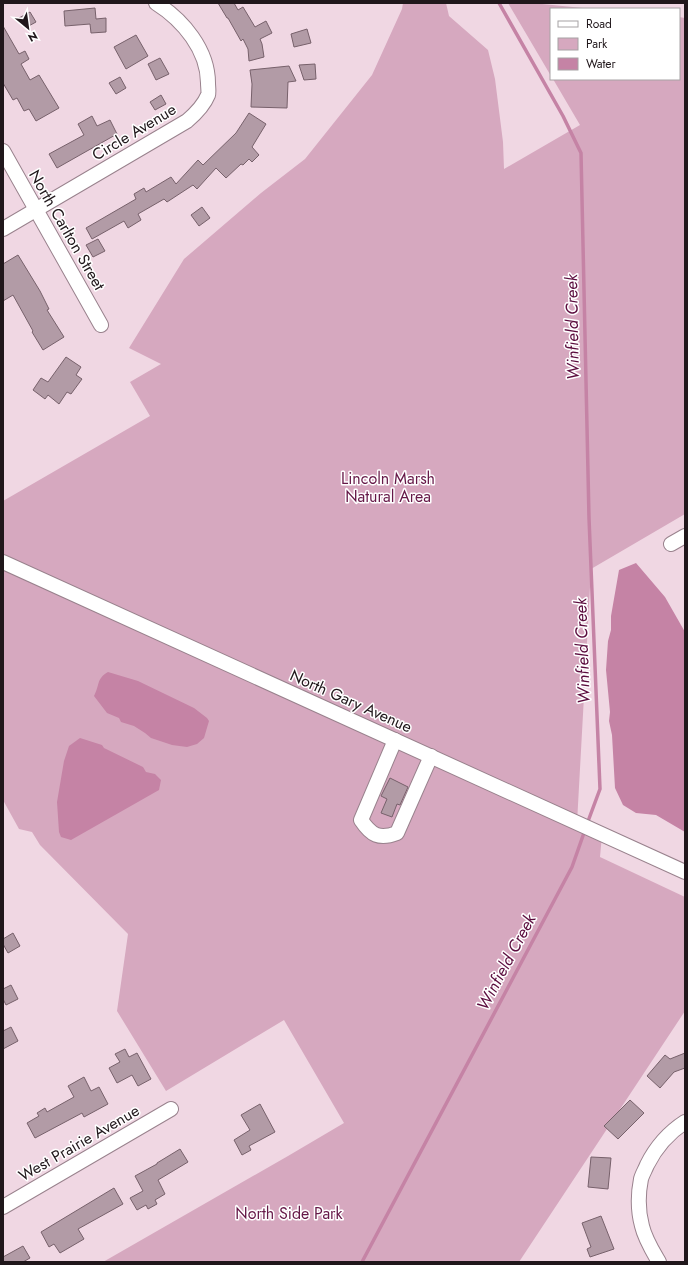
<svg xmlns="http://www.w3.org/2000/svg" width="688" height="1265" font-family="Jost,sans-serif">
	<rect width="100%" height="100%" fill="#f0d7e3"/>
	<g fill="#d6a8bf">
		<path d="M 403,3 L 446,3 L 449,16 L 488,50 L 495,79 L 503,142 L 504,169 L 580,125 L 553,79 L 679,79 L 679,17 L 685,18 L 685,514 L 591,569 L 577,823 L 602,835 L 600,857 L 685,897 L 685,1011 L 519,1262 L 103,1262 L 288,1156 L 344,1123 L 284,1020 L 166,1091 L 117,1011 L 128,934 L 40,845 L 32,832 L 19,829 L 3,800 L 3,501 L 150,416 L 130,382 L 161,364 L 129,348 L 184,259 L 261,193 L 305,159 L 372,75 L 402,9 Z"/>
		<path d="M 508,3 L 532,3 L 593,9 L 551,9 L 551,76 Z"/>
	</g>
	<g fill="#c583a5">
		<path d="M 636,563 L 665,597 L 685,632 L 685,832 L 656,815 L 636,813 L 623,805 L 615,788 L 612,735 L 609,721 L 610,712 L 606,670 L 608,641 L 611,630 L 611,616 L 619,570 Z"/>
		<path d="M 108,672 L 138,681 L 194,708 L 207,718 L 209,721 L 204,738 L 197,744 L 187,747 L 172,745 L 151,738 L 145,733 L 134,726 L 121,722 L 119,718 L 107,713 L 94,696 C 100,685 96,679 108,672 Z"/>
		<path d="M 80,738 L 102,745 L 104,748 L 143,767 L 146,772 L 155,774 L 161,780 L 159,790 L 71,840 L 61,837 L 59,832 L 57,802 L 64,761 L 69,746 Z"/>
	</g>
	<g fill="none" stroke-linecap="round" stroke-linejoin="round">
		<g stroke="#c583a5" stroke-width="3.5">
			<path d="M 499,3 L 563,116 L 581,153 L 589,518 L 600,789 L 587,824"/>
			<path d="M 362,1262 L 572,867 L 585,830"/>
		</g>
	</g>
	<g fill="#b29ba6" stroke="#77616b">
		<path d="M 218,3 L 234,3 L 238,10 L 243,7 L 255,27 L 266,21 L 272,33 L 260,39 L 262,44 L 264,57 L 249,61 L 248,49 L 243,39 L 241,41 L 228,18 L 227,18 Z"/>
		<path d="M 95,8 L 96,19 L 106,18 L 106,32 L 91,33 L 90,24 L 65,26 L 64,11 Z"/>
		<path d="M 30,12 L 36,22 L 25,28 L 19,18 Z"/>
		<path d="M 3,26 L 19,54 L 25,51 L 29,59 L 21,64 L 30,80 L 39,75 L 59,108 L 36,121 L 29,109 L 24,111 L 17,98 L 13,100 L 3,83 Z"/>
		<path d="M 307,29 L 311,43 L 294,47 L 291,34 Z"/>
		<path d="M 136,35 L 148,56 L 126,69 L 114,47 Z"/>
		<path d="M 160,58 L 169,74 L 156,80 L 148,64 Z"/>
		<path d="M 315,64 L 316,79 L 304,80 L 299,65 Z"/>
		<path d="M 289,66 L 296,81 L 288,82 L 287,108 L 251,107 L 252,84 L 250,70 Z"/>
		<path d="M 120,77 L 126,88 L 116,94 L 109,83 Z"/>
		<path d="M 161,95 L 166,104 L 155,110 L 150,102 Z"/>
		<path d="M 249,113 L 266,124 L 252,147 L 259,155 L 252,162 L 249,159 L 243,165 L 241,164 L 226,178 L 216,168 L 197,189 L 193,185 L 167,202 L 164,199 L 138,214 L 141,220 L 128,228 L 124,221 L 92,239 L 86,228 L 136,199 L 134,194 L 144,188 L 146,192 L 171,177 L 176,184 L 198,160 L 203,165 L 236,133 Z"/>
		<path d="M 92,116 L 97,126 L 110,120 L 117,134 L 57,168 L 49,154 L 84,135 L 78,124 Z"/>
		<path d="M 202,207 L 210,218 L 199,226 L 191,215 Z"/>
		<path d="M 98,239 L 105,251 L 93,257 L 86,245 Z"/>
		<path d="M 18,255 L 40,291 L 49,309 L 47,310 L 64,337 L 43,350 L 32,332 L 33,331 L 13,295 L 3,301 L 3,264 Z"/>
		<path d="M 66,357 L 81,367 L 76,375 L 82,379 L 71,394 L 67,392 L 59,404 L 48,395 L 45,399 L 33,390 L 41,378 L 48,382 Z"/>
		<path d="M 390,778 L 408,787 L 400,805 L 397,804 L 392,817 L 381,813 L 387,799 L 381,796 Z"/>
		<path d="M 13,933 L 20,946 L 8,953 L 3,944 L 3,939 Z"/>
		<path d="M 11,985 L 18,999 L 6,1005 L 3,999 L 3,989 Z"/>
		<path d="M 11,1027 L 18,1041 L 3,1049 L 3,1031 Z"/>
		<path d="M 125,1049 L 129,1057 L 137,1053 L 151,1079 L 138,1086 L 132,1075 L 117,1083 L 109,1068 L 120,1062 L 115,1054 Z"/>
		<path d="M 685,1053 L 685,1068 L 674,1072 L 660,1088 L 647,1076 L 665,1055 L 670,1059 Z"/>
		<path d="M 84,1077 L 91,1091 L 99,1087 L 108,1104 L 84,1117 L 82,1113 L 35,1138 L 27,1123 L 39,1116 L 37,1113 L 45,1108 L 47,1112 L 74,1097 L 68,1086 Z"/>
		<path d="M 630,1100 L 644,1113 L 618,1139 L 604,1126 Z"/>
		<path d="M 260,1104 L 275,1132 L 249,1146 L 251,1150 L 242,1155 L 234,1140 L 250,1130 L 241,1115 Z"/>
		<path d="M 180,1149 L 188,1162 L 158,1180 L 165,1194 L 155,1200 L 157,1204 L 148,1209 L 146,1205 L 137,1210 L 130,1198 L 143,1191 L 135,1176 L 157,1164 L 157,1163 Z"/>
		<path d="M 591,1157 L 611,1158 L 608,1189 L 588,1187 Z"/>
		<path d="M 114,1188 L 123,1204 L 78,1229 L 84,1239 L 60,1253 L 54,1244 L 49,1247 L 41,1232 Z"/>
		<path d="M 601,1216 L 614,1249 L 590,1257 L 587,1249 L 591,1247 L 582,1223 Z"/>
		<path d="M 23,1246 L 30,1258 L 23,1262 L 3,1262 L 3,1257 Z"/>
	</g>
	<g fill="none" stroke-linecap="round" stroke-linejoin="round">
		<g stroke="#99828d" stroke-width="16">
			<g id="minor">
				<path d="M 3,151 L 101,325"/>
				<path d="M 3,229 L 187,121 C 194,115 204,105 208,95 C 209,92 208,87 208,83 C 208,50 183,20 156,3"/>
				<path d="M 671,544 L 685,536"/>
				<path d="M 3,562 L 685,872"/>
				<path d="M 395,740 L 361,820 C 371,835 379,840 397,833 L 431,756"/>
				<path d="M 3,1207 L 171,1109"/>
				<path d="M 659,1262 C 652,1250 645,1239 642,1226 C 638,1211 638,1194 641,1179 C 642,1175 645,1170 647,1165 C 656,1147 668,1133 685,1122"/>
			</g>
		</g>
		<use href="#minor" stroke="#fff" stroke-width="14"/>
	</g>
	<g text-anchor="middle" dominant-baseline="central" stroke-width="3" stroke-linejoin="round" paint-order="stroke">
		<g font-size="16" fill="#20171b" stroke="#fff">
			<text transform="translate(134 132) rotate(-31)">Circle Avenue</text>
			<text transform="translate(67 230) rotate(60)">North Carlton Street</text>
			<text transform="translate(351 701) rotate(24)">North Gary Avenue</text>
			<text transform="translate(79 1143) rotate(-30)">West Prairie Avenue</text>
		</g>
		<g font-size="16" fill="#651747" stroke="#fff">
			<text x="388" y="478">Lincoln Marsh<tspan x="388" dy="18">Natural Area</tspan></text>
			<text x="289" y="1213">North Side Park</text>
		</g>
		<g font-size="17" font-style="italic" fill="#5b0c3e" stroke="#fff">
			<text transform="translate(572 327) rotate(-91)">Winfield Creek</text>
			<text transform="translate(582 651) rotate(-92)">Winfield Creek</text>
			<text transform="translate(506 962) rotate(-62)">Winfield Creek</text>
		</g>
	</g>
	<rect width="688" height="1265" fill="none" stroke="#20171b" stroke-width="8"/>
	<rect x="550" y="8" width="130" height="72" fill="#ffffff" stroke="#a6a2a4"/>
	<rect x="558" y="21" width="20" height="6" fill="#ffffff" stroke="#a6a2a4"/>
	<text x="586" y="28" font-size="12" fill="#20171b">Road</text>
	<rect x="558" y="38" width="20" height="12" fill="#d6a8bf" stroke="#a6a2a4"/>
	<text x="586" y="48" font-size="12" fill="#20171b">Park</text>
	<rect x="558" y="58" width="20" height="12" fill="#c583a5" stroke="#a6a2a4"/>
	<text x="586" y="68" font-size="12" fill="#20171b">Water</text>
	<g transform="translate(28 28) rotate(151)" stroke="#ffffff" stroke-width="3" paint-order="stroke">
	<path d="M0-3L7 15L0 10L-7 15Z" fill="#20171b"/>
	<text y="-6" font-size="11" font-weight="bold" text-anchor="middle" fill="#20171b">N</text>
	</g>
</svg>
